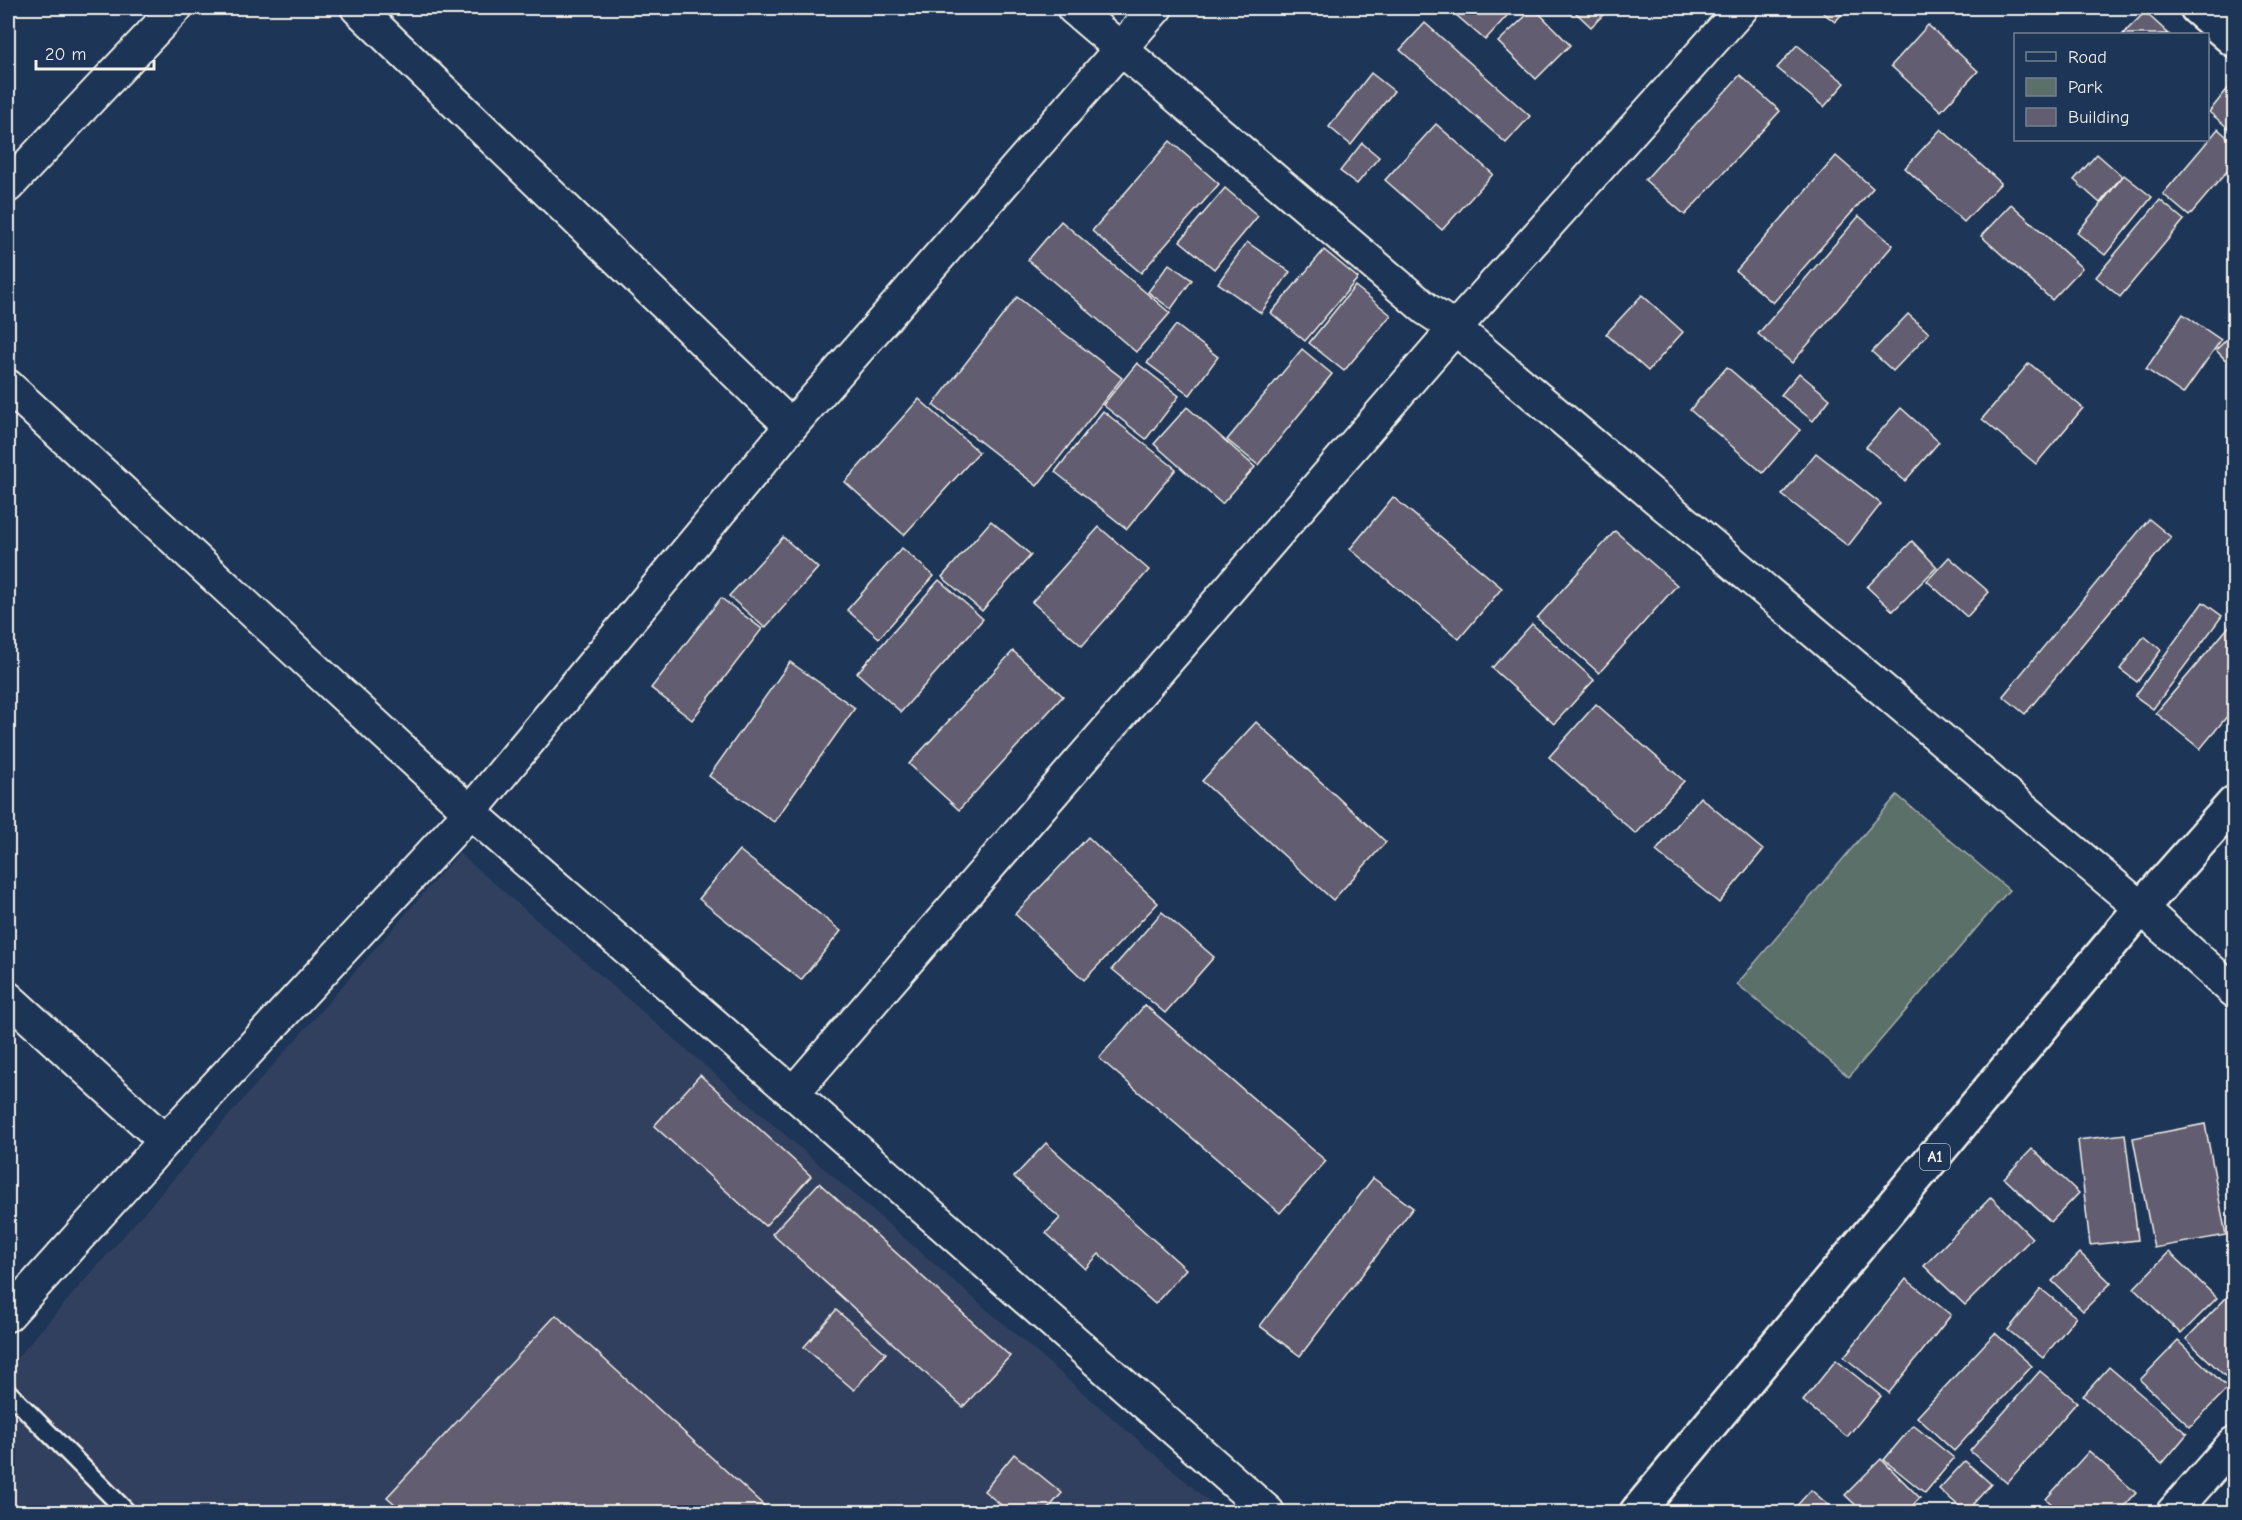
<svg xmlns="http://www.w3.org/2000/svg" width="2242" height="1520" font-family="'Comic Neue',sans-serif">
	<rect width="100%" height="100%" fill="#1d3557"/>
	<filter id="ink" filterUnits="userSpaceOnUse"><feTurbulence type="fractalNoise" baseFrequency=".0167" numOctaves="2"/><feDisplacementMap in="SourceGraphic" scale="12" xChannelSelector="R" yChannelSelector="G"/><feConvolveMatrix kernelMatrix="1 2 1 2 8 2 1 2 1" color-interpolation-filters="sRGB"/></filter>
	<g filter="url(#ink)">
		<path fill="#32415f" d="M 459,853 L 1221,1512 L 8,1512 L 8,1368 Z"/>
		<path fill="#5b6f6b" stroke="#a8b0aa" stroke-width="1.5" d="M 1897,795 L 2009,890 L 1849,1077 L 1737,984 Z"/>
		<g fill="#625d71" stroke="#f4f1e8" stroke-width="1.5">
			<path d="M 1448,8 L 1514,8 L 1485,40 Z"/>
			<path d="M 1534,8 L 1570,45 L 1536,79 L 1498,42 Z"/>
			<path d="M 1571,8 L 1610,8 L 1591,27 Z"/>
			<path d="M 1817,8 L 1847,8 L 1835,22 Z"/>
			<path d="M 2145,12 L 2169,34 L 2123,34 Z"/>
			<path d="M 1425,23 L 1530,116 L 1506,143 L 1400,50 Z"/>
			<path d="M 1928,25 L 1978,71 L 1941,111 L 1891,66 Z"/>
			<path d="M 1797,45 L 1845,83 L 1824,107 L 1777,68 Z"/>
			<path d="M 1371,73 L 1394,91 L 1351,145 L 1329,127 Z"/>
			<path d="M 1740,75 L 1780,111 L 1685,215 L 1645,180 Z"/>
			<path d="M 2229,87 L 2234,92 L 2234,133 L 2209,112 Z"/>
			<path d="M 1436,124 L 1493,174 L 1442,230 L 1385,180 Z"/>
			<path d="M 1941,129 L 2001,183 L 1964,222 L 1905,168 Z"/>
			<path d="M 2218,129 L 2234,143 L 2234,163 L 2189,216 L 2163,194 Z"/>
			<path d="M 1170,141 L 1219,184 L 1141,273 L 1092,231 Z"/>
			<path d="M 1362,143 L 1379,157 L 1357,184 L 1340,171 Z"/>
			<path d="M 2097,154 L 2122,176 L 2100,203 L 2074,180 Z"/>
			<path d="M 1836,156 L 1873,188 L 1773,303 L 1736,271 Z"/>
			<path d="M 2124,175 L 2152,197 L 2105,255 L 2077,233 Z"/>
			<path d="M 1225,188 L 1258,216 L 1214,269 L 1180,241 Z"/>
			<path d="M 2160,200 L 2184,220 L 2120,297 L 2096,277 Z"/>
			<path d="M 2011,204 L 2082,268 L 2052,300 L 1981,236 Z"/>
			<path d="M 1859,216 L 1893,245 L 1792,363 L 1758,334 Z"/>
			<path d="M 1061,221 L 1170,313 L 1136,352 L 1028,260 Z"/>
			<path d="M 1247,242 L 1290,272 L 1261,313 L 1218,283 Z"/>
			<path d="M 1324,250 L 1358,278 L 1305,341 L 1271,313 Z"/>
			<path d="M 1169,264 L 1192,280 L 1171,309 L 1148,292 Z"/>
			<path d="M 1355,286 L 1391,315 L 1344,371 L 1309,343 Z"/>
			<path d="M 1642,295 L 1683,332 L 1648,371 L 1606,334 Z"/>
			<path d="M 1017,297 L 1122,378 L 1037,486 L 933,405 Z"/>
			<path d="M 1908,314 L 1929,333 L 1893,371 L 1872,352 Z"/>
			<path d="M 2183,314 L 2221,340 L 2183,394 L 2146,369 Z"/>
			<path d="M 1176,325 L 1218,357 L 1190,395 L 1147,363 Z"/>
			<path d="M 2234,332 L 2234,369 L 2216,350 Z"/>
			<path d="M 1302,349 L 1332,374 L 1258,465 L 1227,440 Z"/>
			<path d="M 1137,363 L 1179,396 L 1146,439 L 1103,405 Z"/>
			<path d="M 2029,363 L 2083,408 L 2036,464 L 1982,419 Z"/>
			<path d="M 1727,367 L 1800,430 L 1763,473 L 1690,410 Z"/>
			<path d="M 1799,373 L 1830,399 L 1813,421 L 1781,395 Z"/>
			<path d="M 919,399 L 979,452 L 904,535 L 845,482 Z"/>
			<path d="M 1187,407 L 1255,467 L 1222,504 L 1154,444 Z"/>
			<path d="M 1901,408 L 1939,442 L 1905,481 L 1866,447 Z"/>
			<path d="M 1103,411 L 1176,469 L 1127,529 L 1055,472 Z"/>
			<path d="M 1816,453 L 1881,504 L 1848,546 L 1782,495 Z"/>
			<path d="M 1393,497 L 1502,588 L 1459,639 L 1350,549 Z"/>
			<path d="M 2149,519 L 2171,537 L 2025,714 L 2003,696 Z"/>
			<path d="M 991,521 L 1031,555 L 982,611 L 942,577 Z"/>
			<path d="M 1099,527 L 1149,570 L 1082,646 L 1032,602 Z"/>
			<path d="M 1615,531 L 1677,585 L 1599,673 L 1537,618 Z"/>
			<path d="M 783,537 L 818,568 L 765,628 L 729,596 Z"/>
			<path d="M 1912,541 L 1937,567 L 1893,611 L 1867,587 Z"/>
			<path d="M 902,548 L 934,576 L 879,638 L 847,610 Z"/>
			<path d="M 1949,557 L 1989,592 L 1967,617 L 1927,581 Z"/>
			<path d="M 939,580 L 983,619 L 901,712 L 857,673 Z"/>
			<path d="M 721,598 L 762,629 L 692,720 L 651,688 Z"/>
			<path d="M 2203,602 L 2222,616 L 2153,709 L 2135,696 Z"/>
			<path d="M 2232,623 L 2234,626 L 2234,708 L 2200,749 L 2156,713 Z"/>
			<path d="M 1532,624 L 1594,680 L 1554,724 L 1492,668 Z"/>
			<path d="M 2144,636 L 2161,650 L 2137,682 L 2120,669 Z"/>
			<path d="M 1013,651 L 1063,696 L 959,810 L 909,764 Z"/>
			<path d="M 790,662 L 855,708 L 774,822 L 709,776 Z"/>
			<path d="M 1596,704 L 1684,781 L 1636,834 L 1549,757 Z"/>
			<path d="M 1256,722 L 1386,842 L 1333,900 L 1202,781 Z"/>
			<path d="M 1700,797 L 1763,850 L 1719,903 L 1656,851 Z"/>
			<path d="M 1088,837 L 1158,903 L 1084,980 L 1015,914 Z"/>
			<path d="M 739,850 L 841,931 L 801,980 L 699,899 Z"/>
			<path d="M 1162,912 L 1214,957 L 1165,1013 L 1112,969 Z"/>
			<path d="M 1145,1005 L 1326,1161 L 1280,1213 L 1099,1058 Z"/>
			<path d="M 700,1075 L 811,1176 L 765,1226 L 654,1126 Z"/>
			<path d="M 2205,1124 L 2226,1235 L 2154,1248 L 2133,1138 Z"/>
			<path d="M 2125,1134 L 2138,1240 L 2090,1245 L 2078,1140 Z"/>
			<path d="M 1046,1143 L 1186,1269 L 1155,1304 L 1099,1254 L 1085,1269 L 1046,1233 L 1060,1218 L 1014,1177 Z"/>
			<path d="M 2032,1149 L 2079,1193 L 2051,1222 L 2004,1178 Z"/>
			<path d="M 1373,1178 L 1413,1208 L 1300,1356 L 1260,1326 Z"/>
			<path d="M 819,1183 L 1010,1356 L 963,1407 L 772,1234 Z"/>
			<path d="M 1991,1197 L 2032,1238 L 1965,1305 L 1924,1266 Z"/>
			<path d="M 2169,1252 L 2217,1298 L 2181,1334 L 2134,1288 Z"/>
			<path d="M 2080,1253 L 2111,1283 L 2083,1311 L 2052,1281 Z"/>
			<path d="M 1906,1279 L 1951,1315 L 1889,1393 L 1844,1357 Z"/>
			<path d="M 2041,1289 L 2076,1317 L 2043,1358 L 2008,1330 Z"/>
			<path d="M 2231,1293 L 2234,1297 L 2234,1368 L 2226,1377 L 2186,1339 Z"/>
			<path d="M 836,1310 L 886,1353 L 854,1390 L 804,1347 Z"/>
			<path d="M 556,1315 L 771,1512 L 404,1512 L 387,1497 Z"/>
			<path d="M 1995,1333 L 2032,1366 L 1954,1451 L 1917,1417 Z"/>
			<path d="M 2178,1341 L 2228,1388 L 2190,1427 L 2140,1380 Z"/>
			<path d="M 1836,1360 L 1881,1396 L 1847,1437 L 1803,1401 Z"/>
			<path d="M 2109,1367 L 2187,1434 L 2162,1464 L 2083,1396 Z"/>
			<path d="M 2040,1371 L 2077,1402 L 2007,1483 L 1970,1451 Z"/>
			<path d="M 1913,1425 L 1954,1458 L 1925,1493 L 1884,1460 Z"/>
			<path d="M 2089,1451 L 2136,1493 L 2119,1512 L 2061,1512 L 2046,1499 Z"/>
			<path d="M 1014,1454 L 1062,1493 L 1045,1512 L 1010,1512 L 984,1491 Z"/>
			<path d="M 1881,1459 L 1920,1498 L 1906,1512 L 1863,1512 L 1845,1495 Z"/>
			<path d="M 1965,1461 L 1991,1484 L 1966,1512 L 1939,1489 Z"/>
			<path d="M 1811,1490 L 1837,1512 L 1791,1512 Z"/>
		</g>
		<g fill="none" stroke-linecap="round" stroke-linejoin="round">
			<g stroke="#f4f1e8" stroke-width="21">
				<path id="service" d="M 8,1392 L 127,1512"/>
			</g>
			<g stroke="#f4f1e8" stroke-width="36">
				<g id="minor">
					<path d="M 357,8 L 791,426"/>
					<path d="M 1073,8 L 1426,309 L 1455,328 L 2141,908 L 2234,991"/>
					<path d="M 8,186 L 176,8"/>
					<path d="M 8,386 L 470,812 L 793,1093 L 1268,1512"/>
					<path d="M 8,998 L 165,1141"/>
					<path d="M 793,1093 L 1455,328 L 1742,8"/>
					<path d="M 8,1315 L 165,1141 L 470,812 L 791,426 L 1156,8"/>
					<path d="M 2173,1512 L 2234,1443"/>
				</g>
			</g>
			<g stroke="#f4f1e8" stroke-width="38">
				<g id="primary">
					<path d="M 2197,8 L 2234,40"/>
					<path d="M 1637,1512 L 2141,908 L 2234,803"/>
				</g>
			</g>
			<use href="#service" stroke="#1d3557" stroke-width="16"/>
			<use href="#minor" stroke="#1d3557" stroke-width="32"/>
			<use href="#primary" stroke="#1d3557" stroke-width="33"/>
		</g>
	</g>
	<g text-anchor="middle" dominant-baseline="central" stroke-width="5" stroke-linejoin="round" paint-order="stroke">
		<rect fill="#1d3557" stroke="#b4b9bc" stroke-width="1.5" x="1920" y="1144" width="30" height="26" rx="4.5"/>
		<g font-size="16" font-weight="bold" fill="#f4f1e8">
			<text x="1935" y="1157">A1</text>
		</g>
	</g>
	<rect width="2242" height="1520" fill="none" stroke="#1d3557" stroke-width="30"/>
	<rect x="15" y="15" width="2212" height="1490" fill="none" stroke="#f4f1e8" stroke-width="2" filter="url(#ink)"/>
	<rect x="2014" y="33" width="195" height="108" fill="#1d3557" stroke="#738091" stroke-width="1.5"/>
	<rect x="2026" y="52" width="30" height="9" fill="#1d3557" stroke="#738091" stroke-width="1.5"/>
	<text x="2068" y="63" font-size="18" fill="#f4f1e8">Road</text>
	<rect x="2026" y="78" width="30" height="18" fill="#5b6f6b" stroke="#738091" stroke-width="1.5"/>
	<text x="2068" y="93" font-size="18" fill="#f4f1e8">Park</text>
	<rect x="2026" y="108" width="30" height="18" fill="#625d71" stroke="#738091" stroke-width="1.5"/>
	<text x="2068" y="123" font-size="18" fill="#f4f1e8">Building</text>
	<path d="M36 60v9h118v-9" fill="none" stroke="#f4f1e8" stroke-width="3"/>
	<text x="45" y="60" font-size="18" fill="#f4f1e8" stroke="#1d3557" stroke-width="4.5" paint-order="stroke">20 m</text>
</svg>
